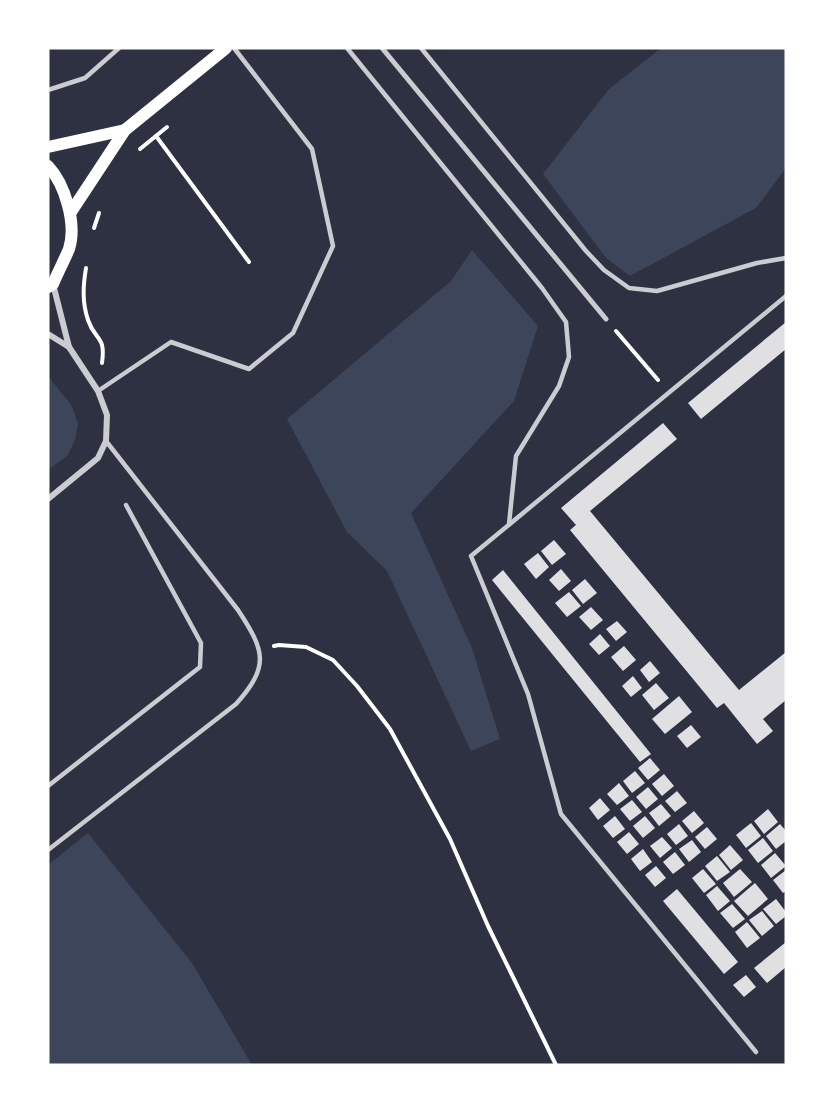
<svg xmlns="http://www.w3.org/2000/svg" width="834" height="1113" font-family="'Source Serif 4',serif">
	<rect width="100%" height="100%" fill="#2d3142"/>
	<g fill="#3c4559">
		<path d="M 661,48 L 786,48 L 786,168 L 756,208 L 630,276 L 606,258 L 543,174 L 609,89 Z"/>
		<path d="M 472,250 L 538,326 L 514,401 L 411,513 L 472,648 L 500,739 L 471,751 L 387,571 L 347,532 L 287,419 L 451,281 Z"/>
		<path d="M 48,376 L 72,406 L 78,424 L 75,440 L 68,455 L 48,470 Z"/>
		<path d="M 88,833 L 192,963 L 252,1065 L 48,1065 L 48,865 Z"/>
	</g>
	<g fill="#e0e0e3">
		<path d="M 786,322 L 786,349 L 701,419 L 688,403 Z"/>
		<path d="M 663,423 L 677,439 L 590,511 L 739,690 L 786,652 L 786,700 L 763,719 L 773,731 L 757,744 L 724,703 L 717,708 L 570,530 L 576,525 L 561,508 Z"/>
		<path d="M 554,540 L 566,554 L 552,565 L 541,551 Z"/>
		<path d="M 538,553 L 549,567 L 536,579 L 524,564 Z"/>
		<path d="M 561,569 L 571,581 L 559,591 L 549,580 Z"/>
		<path d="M 503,570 L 651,754 L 640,762 L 492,580 Z"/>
		<path d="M 585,579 L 597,593 L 583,604 L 572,590 Z"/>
		<path d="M 569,592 L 581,606 L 567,617 L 555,603 Z"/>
		<path d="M 591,607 L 603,620 L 591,630 L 579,617 Z"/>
		<path d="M 617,621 L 627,632 L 616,641 L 606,629 Z"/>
		<path d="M 600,634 L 610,646 L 599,655 L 589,644 Z"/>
		<path d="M 624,646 L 636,660 L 623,671 L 611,657 Z"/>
		<path d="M 650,661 L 660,673 L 649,682 L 640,670 Z"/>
		<path d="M 633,676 L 642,688 L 631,697 L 622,686 Z"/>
		<path d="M 656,683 L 669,698 L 654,710 L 642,695 Z"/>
		<path d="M 679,696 L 692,712 L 665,734 L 652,719 Z"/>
		<path d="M 691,725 L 701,737 L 687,748 L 677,736 Z"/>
		<path d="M 650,758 L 660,770 L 648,780 L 638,768 Z"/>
		<path d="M 635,771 L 645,783 L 632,793 L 623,781 Z"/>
		<path d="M 664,774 L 674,786 L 662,796 L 652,784 Z"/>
		<path d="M 619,783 L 629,796 L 617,805 L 607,794 Z"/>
		<path d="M 648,787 L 658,799 L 646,809 L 636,797 Z"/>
		<path d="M 677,791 L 687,803 L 675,812 L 665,801 Z"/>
		<path d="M 600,798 L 610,810 L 598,820 L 589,808 Z"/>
		<path d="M 632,800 L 642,812 L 630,821 L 620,809 Z"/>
		<path d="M 661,804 L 671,816 L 659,826 L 649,813 Z"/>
		<path d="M 768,809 L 778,822 L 764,834 L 754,821 Z"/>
		<path d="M 694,811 L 704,823 L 692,833 L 682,821 Z"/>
		<path d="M 615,816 L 625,829 L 613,838 L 603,826 Z"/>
		<path d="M 645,816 L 655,828 L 643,838 L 633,826 Z"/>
		<path d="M 751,823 L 761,836 L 746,848 L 736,835 Z"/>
		<path d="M 679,824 L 688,836 L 676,845 L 667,834 Z"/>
		<path d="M 780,824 L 786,831 L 786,841 L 776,849 L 766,836 Z"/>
		<path d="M 707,827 L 717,839 L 705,849 L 695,837 Z"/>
		<path d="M 629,832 L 639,844 L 627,854 L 617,842 Z"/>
		<path d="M 662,837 L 672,848 L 660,858 L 650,846 Z"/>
		<path d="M 763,838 L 773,851 L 758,863 L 748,850 Z"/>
		<path d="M 692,840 L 701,852 L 689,862 L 679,849 Z"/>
		<path d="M 730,845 L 743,860 L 731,870 L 719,855 Z"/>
		<path d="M 643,849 L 652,862 L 640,871 L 631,859 Z"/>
		<path d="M 675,852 L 685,865 L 673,874 L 663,862 Z"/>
		<path d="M 775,853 L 786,866 L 771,878 L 761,865 Z"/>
		<path d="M 717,856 L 730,872 L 717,881 L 705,866 Z"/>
		<path d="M 656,866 L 666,878 L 655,887 L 645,875 Z"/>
		<path d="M 703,869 L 716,884 L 704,893 L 692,878 Z"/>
		<path d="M 740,869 L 752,882 L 734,897 L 723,883 Z"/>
		<path d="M 786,870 L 786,891 L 783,893 L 773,880 Z"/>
		<path d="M 755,883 L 768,899 L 748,916 L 734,901 Z"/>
		<path d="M 717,886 L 730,901 L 718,911 L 706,895 Z"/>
		<path d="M 677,889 L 738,962 L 724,974 L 663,901 Z"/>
		<path d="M 776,899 L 786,912 L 786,916 L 776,924 L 763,909 Z"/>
		<path d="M 732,904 L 745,919 L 733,928 L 720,913 Z"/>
		<path d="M 762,911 L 774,926 L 762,936 L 749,920 Z"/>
		<path d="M 747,922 L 760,938 L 747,948 L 735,932 Z"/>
		<path d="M 786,942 L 786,967 L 767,983 L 754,968 Z"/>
		<path d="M 746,975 L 756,987 L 744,997 L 733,985 Z"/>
	</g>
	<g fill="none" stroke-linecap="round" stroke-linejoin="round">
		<g stroke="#fff" stroke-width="4">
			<path d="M 156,136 L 249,262"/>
			<path d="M 140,149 L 167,127"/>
			<path d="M 94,228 L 99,213"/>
			<path d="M 86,268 C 83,286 82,302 88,320 C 95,341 106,335 102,363"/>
			<path d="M 616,331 L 658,380"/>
			<path d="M 274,646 L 279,645 L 306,647 L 333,660 L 357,686 L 390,729 L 450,839 L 488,926 L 556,1065"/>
		</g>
		<g stroke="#caccd0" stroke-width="4.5">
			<path d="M 347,48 L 542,288 L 566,322 L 569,357 L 559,386 L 516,456 L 509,524"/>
			<path d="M 421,48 L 586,251 L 604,270 L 629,288 L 657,291 L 757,263 L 786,258"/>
			<path d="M 48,90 L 85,78 L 119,48"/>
			<path d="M 98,391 L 171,342 L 249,369 L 293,333 L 333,246 L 312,149 L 234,48"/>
			<path d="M 48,786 L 200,667 L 201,643 L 126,505"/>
			<path d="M 48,850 L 236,704 C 270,666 265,651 238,610 L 106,441"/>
			<path d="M 756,1052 L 561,814 L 528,694 L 471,556 L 786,296"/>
		</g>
		<path stroke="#caccd0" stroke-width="5" d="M 382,48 L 606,319"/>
		<g stroke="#caccd0" stroke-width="6">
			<path d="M 48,334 L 69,347"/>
			<path d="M 48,499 L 98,458 L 106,441 L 107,415 L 98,391 L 69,347 L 53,284"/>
		</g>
		<g stroke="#fff" stroke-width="12">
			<path d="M 48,147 L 125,130"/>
			<path d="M 48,166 C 65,184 77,224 69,249 C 64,261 58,272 53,284 L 48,287"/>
			<path d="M 71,212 L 125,130 L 226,48"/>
		</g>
	</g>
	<rect width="834" height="1113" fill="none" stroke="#ffffff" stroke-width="99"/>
</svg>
